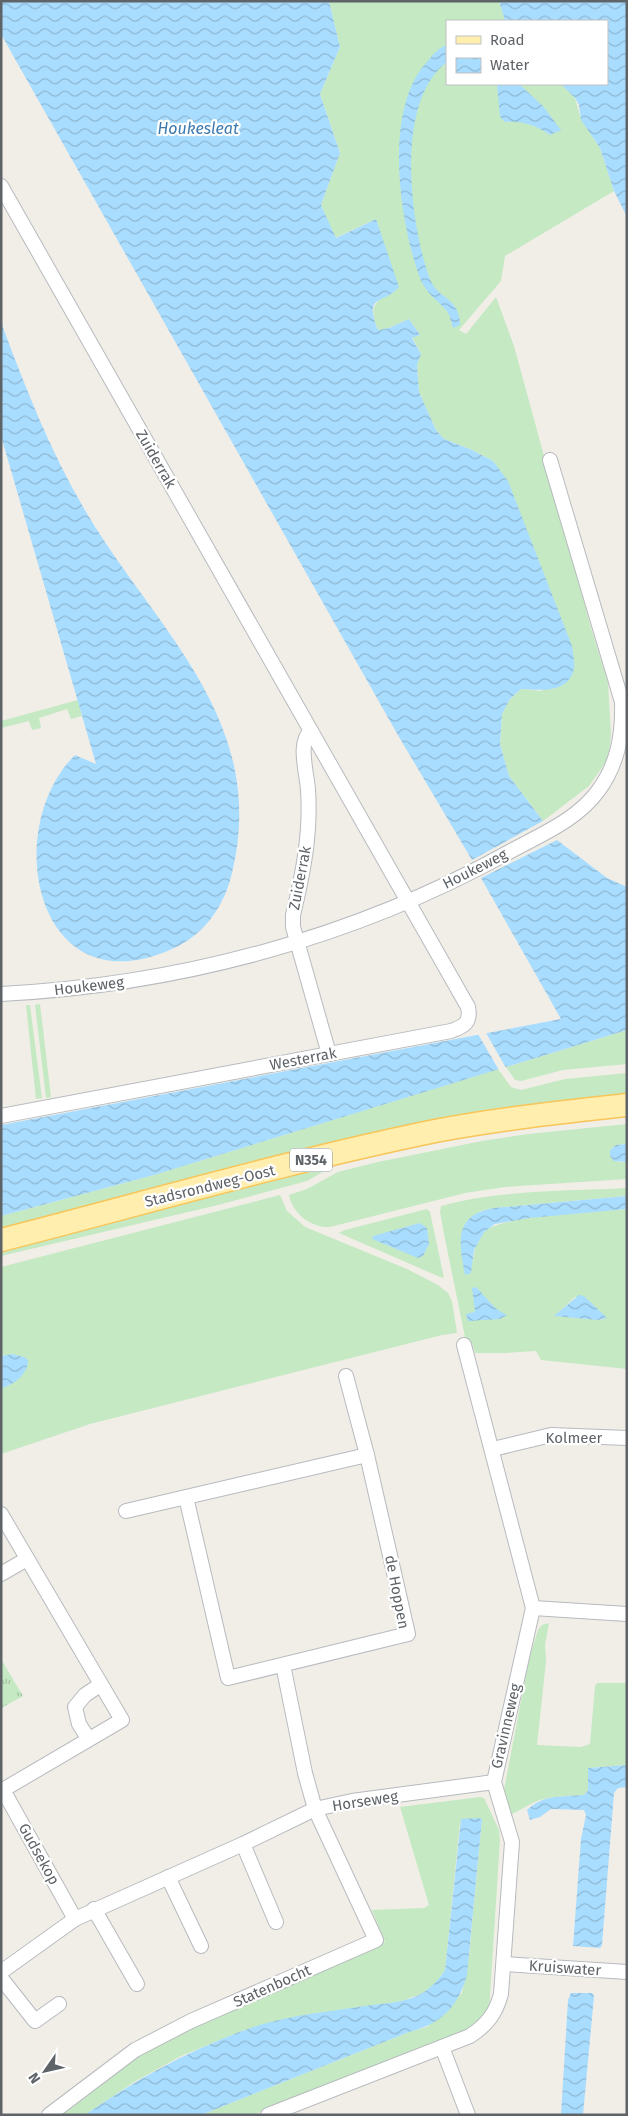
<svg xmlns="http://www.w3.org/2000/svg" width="628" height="2116" font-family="'Fira Sans',sans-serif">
	<defs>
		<pattern id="park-tufts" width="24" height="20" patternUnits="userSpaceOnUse" patternTransform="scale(1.25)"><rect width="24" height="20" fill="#c4e9c3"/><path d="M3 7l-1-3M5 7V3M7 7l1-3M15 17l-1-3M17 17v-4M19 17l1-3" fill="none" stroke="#a2c0a2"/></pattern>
		<pattern id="water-waves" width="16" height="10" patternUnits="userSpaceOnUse" patternTransform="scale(1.25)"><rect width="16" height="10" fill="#a9ddff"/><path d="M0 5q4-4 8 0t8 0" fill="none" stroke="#8db7d2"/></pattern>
	</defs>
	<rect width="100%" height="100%" fill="#f1eee7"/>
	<g fill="#c4e9c3" fill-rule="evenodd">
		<path d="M 329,1 L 499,1 L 505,21 L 447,21 L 447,84 L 561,84 L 575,98 L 581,119 L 600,148 L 614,191 L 505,256 L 501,281 L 459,330 L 466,334 L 496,297 L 514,346 L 591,628 L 608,683 L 611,735 L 608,759 L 589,786 L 543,821 L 509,776 L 500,744 L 502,714 L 510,699 L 521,689 L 542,691 L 493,461 L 472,450 L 444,439 L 436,430 L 419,392 L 417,365 L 421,354 L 412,337 L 420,335 L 409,319 L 389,328 L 378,330 C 368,306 374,301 396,290 L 376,219 L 335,238 L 321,205 L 340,153 L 320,94 L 340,47 Z"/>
		<path d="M 78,700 L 82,716 L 71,719 L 67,709 L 39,718 L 41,728 L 32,730 L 29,721 L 1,728 L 1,721 Z"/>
		<path d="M 40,1004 L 51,1097 L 46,1098 L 35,1005 Z"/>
		<path d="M 26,1005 L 30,1005 L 42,1098 L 36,1099 Z"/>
		<path d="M 627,1030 L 627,1064 L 563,1070 L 521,1081 L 515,1080 L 506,1067 Z"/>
		<path d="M 498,1069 L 511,1087 L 521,1090 L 565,1079 L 627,1073 L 627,1098 L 1,1232 L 1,1216 L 154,1175 Z"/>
		<path d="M 627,1124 L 627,1144 L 616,1145 L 610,1150 L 610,1156 L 618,1162 L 627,1162 L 627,1179 L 505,1187 L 465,1193 L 330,1227 C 311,1228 293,1214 289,1195 L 307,1189 L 338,1172 L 378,1162 L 482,1141 L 528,1134 Z"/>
		<path d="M 344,1160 L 307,1181 L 218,1205 L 1,1256 L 1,1247 Z"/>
		<path d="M 627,1188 L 627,1196 L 494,1208 L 481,1211 L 471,1218 L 473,1267 C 473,1255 475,1241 484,1232 C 500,1215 600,1212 627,1209 L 627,1369 L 541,1360 L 536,1351 L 506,1353 L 475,1353 L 472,1343 L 466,1342 L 445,1239 L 440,1212 L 441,1206 C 496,1190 569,1191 627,1188 ZM 575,1297 L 585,1297 L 602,1320 L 555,1316 Z"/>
		<path d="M 280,1195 L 287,1211 L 305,1227 L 407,1269 L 438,1285 L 448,1293 L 452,1301 L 457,1333 L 442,1335 L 90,1424 L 1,1454 L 1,1388 L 10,1385 L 25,1371 L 4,1355 L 1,1356 L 1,1267 Z"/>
		<path d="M 427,1209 L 430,1212 L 444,1278 L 440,1277 L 339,1233 L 345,1230 Z"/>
		<path d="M 549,1623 L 545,1645 L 546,1661 L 537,1745 L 581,1747 L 590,1744 L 595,1686 L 597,1683 L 627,1683 L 627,1765 L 588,1768 L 588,1790 L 584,1795 C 569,1796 554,1796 540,1800 C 531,1803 519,1811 510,1815 L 504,1790 L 529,1659 L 538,1630 L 542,1625 Z"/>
		<path d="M 480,1797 L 484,1798 L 499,1830 L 500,1840 L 489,2011 L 473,2028 L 253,2115 L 201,2115 L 409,2032 L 427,2027 L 462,1993 L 469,1956 L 482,1819 L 460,1823 L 445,1970 L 435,1984 L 423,1993 L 402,2001 L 304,2016 L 244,2030 L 181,2056 L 134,2082 L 85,2115 L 59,2115 L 105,2077 L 154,2046 L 385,1942 L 372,1910 L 424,1908 L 429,1905 L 400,1807 Z"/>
	</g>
	<path fill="url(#park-tufts)" d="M 1,1659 L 23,1696 L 1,1708 Z"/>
	<g fill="url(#water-waves)">
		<path d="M 1,1 L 329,1 L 340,47 L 320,94 L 340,153 L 321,205 L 336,238 L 376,219 L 399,287 C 384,305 363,293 378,330 L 389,328 L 409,319 L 420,335 L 412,338 L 421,354 L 417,365 L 419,392 L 436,430 L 444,439 L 472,450 L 493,461 L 508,481 L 572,646 C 573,653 575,662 574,669 C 568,694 540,690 521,689 L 510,699 L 502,714 L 500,744 L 509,776 L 543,821 L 472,860 L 399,737 L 15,59 L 1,34 Z"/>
		<path d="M 499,1 L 627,1 L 627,217 L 614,191 L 600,148 L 581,120 L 579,105 L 575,98 L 561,84 L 607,84 L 607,21 L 505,21 Z"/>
		<path d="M 447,45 L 447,62 C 394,101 410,226 430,279 C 437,299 460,297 460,325 L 453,328 C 451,322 450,314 446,310 C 436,299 425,292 420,278 C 399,222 383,108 427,62 C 433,55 438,48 447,45 Z"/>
		<path d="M 497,84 L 519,84 L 543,106 L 561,130 L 550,135 C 535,125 523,121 505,122 L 500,117 Z"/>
		<path d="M 1,322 C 25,387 51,453 86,512 C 156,630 269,720 232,873 C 224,907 204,935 172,949 C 36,1010 0,829 75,755 L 96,764 L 1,436 Z"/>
		<path d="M 557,840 L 607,878 L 627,887 L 627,1030 L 154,1175 L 1,1216 L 1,1125 L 561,1019 L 481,878 Z"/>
		<path d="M 627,1144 L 627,1162 L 614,1161 L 610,1156 L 610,1150 L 616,1145 Z"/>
		<path d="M 627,1196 L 627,1209 L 529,1218 L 495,1224 L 484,1232 L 474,1250 L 471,1273 L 465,1275 C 459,1243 453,1215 494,1208 Z"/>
		<path d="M 420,1223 L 427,1228 L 429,1244 L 423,1256 L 418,1258 L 372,1239 L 373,1236 Z"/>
		<path d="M 476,1287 C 487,1298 493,1309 507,1315 L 500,1319 L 468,1321 L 466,1314 L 475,1312 L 472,1288 Z"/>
		<path d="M 579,1295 L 584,1296 L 607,1318 L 598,1320 L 554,1316 Z"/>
		<path d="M 12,1354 L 24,1357 L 28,1360 C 29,1373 13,1386 1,1388 L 1,1356 Z"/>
		<path d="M 627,1765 L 627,1787 L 618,1788 L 614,1793 L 602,1945 L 600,1948 L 573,1946 L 581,1839 L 586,1815 L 584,1810 L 551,1809 L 540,1817 L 530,1820 L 527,1810 C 544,1794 562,1797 584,1795 L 588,1790 L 588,1768 Z"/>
		<path d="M 478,1818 L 482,1819 L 467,1975 C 458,2007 441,2024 409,2032 L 201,2115 L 85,2115 C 135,2080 186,2052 242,2031 C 281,2016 325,2012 365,2006 C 385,2003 407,2003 424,1992 C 433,1986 439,1979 445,1970 L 461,1819 Z"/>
		<path d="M 571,1993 L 592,1993 L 594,1996 L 583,2115 L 561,2115 L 568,2000 Z"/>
	</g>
	<path fill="#f1eee7" d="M 485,1031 L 506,1068 L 501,1071 L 500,1072 L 478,1034 Z"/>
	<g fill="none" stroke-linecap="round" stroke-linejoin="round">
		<g stroke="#b7babe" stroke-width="16">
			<g id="minor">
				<path d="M 1,186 L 468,1007 C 471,1022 465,1026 451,1031 L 1,1116"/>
				<path d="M 311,731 C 297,742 307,773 308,790 C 311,833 303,874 293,915 L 293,927 L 329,1054"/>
				<path d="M 1,994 C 178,985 354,938 509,852 C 540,835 577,820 598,791 C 618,764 623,734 622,702 L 550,460"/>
				<path d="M 493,1449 L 551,1435 L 627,1438"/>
				<path d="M 186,1497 L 228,1678 L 408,1634 L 367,1455 L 346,1376"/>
				<path d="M 126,1511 L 367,1455"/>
				<path d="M 1,1514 L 122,1720 L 1,1791"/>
				<path d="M 1,1574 L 27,1559"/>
				<path d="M 533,1608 L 627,1614"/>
				<path d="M 88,1738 L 79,1724 L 75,1707 L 85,1695 L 100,1685"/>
				<path d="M 3,1790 L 75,1919"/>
				<path d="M 243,1844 L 276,1922"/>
				<path d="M 168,1877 L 201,1946"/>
				<path d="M 94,1909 L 137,1984"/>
				<path d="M 504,1964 L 627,1972"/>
				<path d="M 1,1972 L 75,1919 L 243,1844 L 315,1809 L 352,1801 L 494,1782"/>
				<path d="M 1,1978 L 35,2021 L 59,2004"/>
				<path d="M 442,2047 L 468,2115"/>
				<path d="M 49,2115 L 135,2050 L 191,2021 L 376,1940 L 315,1809 L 305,1773 L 283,1665"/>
				<path d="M 268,2115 L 470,2036 C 487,2025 496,2013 501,1994 L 512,1842 L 494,1782 L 533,1608 L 464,1345"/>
			</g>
		</g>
		<g stroke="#f9c559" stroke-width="25">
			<path id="primary" d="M 1,1240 C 145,1203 289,1161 435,1131 C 498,1119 563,1112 627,1105"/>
		</g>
		<use href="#minor" stroke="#fff" stroke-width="14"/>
		<use href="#primary" stroke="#ffeeae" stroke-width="22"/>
	</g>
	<g text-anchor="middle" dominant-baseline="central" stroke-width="4.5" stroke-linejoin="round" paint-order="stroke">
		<rect fill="#fff" stroke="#8e9295" stroke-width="1" x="290" y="1148.5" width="42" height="23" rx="4"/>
		<g font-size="14" font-weight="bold" fill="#5e6368">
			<text x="311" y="1160">N354</text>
		</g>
		<g font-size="15" fill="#5e6368" stroke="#fff">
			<text transform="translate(156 459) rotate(60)">Zuiderrak</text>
			<text transform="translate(475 869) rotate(-27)">Houkeweg</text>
			<text transform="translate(300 878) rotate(-79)">Zuiderrak</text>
			<text transform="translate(89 986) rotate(-7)">Houkeweg</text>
			<text transform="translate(303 1059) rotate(-11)">Westerrak</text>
			<text transform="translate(210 1186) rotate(-14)">Stadsrondweg-Oost</text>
			<text x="574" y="1438">Kolmeer</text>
			<text transform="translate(397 1592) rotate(79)">de Hoppen</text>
			<text transform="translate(506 1726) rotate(-77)">Gravinneweg</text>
			<text transform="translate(365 1801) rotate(-9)">Horseweg</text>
			<text transform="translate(39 1854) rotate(61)">Gudsekop</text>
			<text transform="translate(565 1968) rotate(4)">Kruiswater</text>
			<text transform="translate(272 1986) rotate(-24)">Statenbocht</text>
		</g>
		<g font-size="16" font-style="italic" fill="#3c79ae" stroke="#fff">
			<text x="198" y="128">Houkesleat</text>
		</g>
	</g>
	<rect width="628" height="2116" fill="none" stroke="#5e6368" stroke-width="5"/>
	<rect x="446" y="20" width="162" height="65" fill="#ffffff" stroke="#bfc1c3"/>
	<rect x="456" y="36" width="25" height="8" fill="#ffeeae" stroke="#bfc1c3"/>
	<text x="490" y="45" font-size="15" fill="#5e6368">Road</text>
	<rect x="456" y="58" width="25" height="15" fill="url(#water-waves)" stroke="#bfc1c3"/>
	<text x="490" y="70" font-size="15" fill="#5e6368">Water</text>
	<g transform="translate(45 2071) rotate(236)" stroke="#ffffff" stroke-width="4" paint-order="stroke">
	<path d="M0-4L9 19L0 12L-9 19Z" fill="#5e6368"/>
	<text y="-8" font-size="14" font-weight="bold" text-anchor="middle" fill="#5e6368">N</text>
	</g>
</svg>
